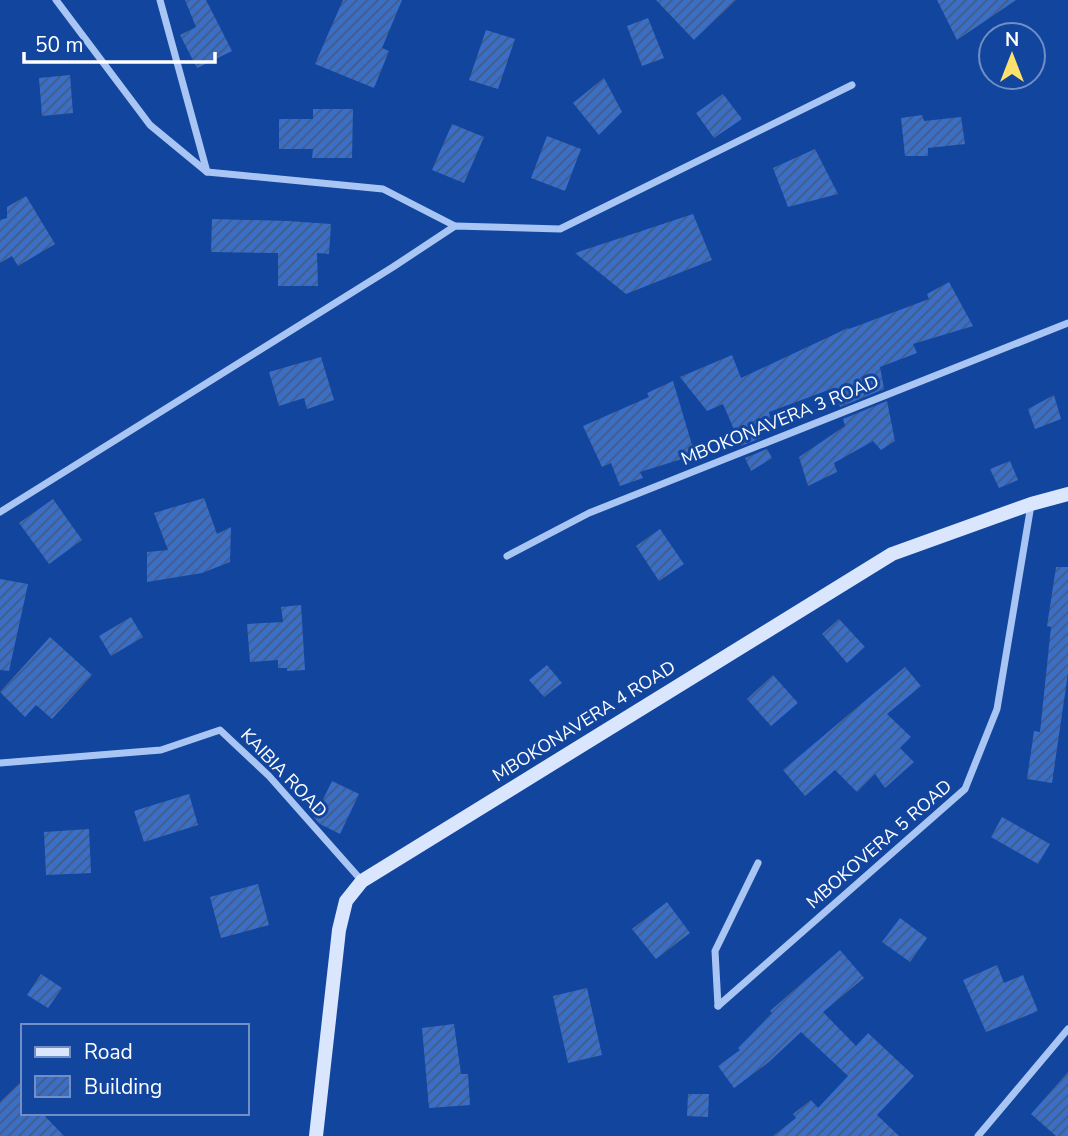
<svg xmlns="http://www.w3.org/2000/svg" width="1068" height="1136" font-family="'Nunito Sans',sans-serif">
	<defs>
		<pattern id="building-hatch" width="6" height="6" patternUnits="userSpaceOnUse" patternTransform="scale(1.75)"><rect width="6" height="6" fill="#3b6ec5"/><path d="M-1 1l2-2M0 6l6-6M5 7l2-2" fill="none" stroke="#445b82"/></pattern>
	</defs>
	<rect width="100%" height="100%" fill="#12459e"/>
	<g fill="url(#building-hatch)">
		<path d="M 185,0 L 206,0 L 232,51 L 197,68 L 180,35 L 196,27 Z"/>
		<path d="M 343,0 L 402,0 L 382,48 L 389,51 L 374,88 L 315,64 Z"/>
		<path d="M 656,0 L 736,0 L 694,40 Z"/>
		<path d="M 937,0 L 1016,0 L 957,40 Z"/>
		<path d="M 648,18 L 664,58 L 642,66 L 627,26 Z"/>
		<path d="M 486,30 L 515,39 L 498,89 L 469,80 Z"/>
		<path d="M 70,75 L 73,113 L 42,116 L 39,78 Z"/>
		<path d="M 604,78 L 622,112 L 599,135 L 573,103 Z"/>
		<path d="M 723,94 L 742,119 L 714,138 L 696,113 Z"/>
		<path d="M 313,109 L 353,109 L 352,158 L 312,158 L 313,149 L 279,149 L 279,119 L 313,119 Z"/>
		<path d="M 922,115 L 924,121 L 961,117 L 965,144 L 928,148 L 928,156 L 905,156 L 901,118 Z"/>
		<path d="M 452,124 L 484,137 L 464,183 L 432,170 Z"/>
		<path d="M 547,136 L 581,149 L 565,191 L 531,178 Z"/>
		<path d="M 815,149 L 838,194 L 788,207 L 773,168 Z"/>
		<path d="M 26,196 L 55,244 L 18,266 L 12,256 L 0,263 L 0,220 L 7,218 L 7,207 Z"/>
		<path d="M 693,214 L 712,260 L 626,294 L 575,253 Z"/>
		<path d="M 212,219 L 288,221 L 331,224 L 329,254 L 317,253 L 318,286 L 278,286 L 278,253 L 211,252 Z"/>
		<path d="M 949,282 L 973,326 L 913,344 L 917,353 L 880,367 L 884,389 L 840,407 L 834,388 L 769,412 L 771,421 L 754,426 L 761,438 L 741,446 L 723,404 L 707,411 L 680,377 L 732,355 L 741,378 L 848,328 L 849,329 L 929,299 L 927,294 Z"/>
		<path d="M 321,357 L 334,400 L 307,409 L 304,398 L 279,406 L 269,372 Z"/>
		<path d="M 673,381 L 695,455 L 640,472 L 643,478 L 620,486 L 611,463 L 602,467 L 583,426 L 649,397 L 647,393 Z"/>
		<path d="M 1054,395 L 1061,419 L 1035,429 L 1028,409 Z"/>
		<path d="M 887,401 L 895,441 L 881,450 L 873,441 L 834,463 L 837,472 L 808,486 L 799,457 L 845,426 L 843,419 Z"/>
		<path d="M 767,449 L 772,458 L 751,471 L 745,458 Z"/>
		<path d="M 1010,461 L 1018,480 L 999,488 L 990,469 Z"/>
		<path d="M 204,498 L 217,534 L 231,527 L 230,562 L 202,573 L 147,582 L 147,552 L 168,550 L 154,513 Z"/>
		<path d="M 53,499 L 82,540 L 49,564 L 19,523 Z"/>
		<path d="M 660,529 L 684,564 L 659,581 L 636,546 Z"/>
		<path d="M 1056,567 L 1068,567 L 1068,673 L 1052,783 L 1027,779 L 1034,731 L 1040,732 L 1051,627 L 1047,626 Z"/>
		<path d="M 0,579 L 28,584 L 9,671 L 0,670 Z"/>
		<path d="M 301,605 L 305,670 L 287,671 L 287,668 L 278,668 L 278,660 L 250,662 L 247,624 L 283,622 L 281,607 Z"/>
		<path d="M 131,617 L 143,637 L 111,656 L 99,636 Z"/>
		<path d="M 839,619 L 865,647 L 847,663 L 822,634 Z"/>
		<path d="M 50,637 L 92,675 L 52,719 L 36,705 L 25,717 L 0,692 Z"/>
		<path d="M 547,665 L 562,683 L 544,697 L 529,680 Z"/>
		<path d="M 905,667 L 921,686 L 887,714 L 911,737 L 900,748 L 914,762 L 885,788 L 875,774 L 857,792 L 835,770 L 805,796 L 783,770 Z"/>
		<path d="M 773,675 L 798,703 L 771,726 L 747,699 Z"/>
		<path d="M 332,781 L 359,794 L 340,834 L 320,824 L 314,818 Z"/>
		<path d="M 189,794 L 198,825 L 144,842 L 134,811 Z"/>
		<path d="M 1002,817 L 1050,844 L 1038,864 L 991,837 Z"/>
		<path d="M 89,829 L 91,873 L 46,875 L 44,832 Z"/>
		<path d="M 258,884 L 269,925 L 221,938 L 210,897 Z"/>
		<path d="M 667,902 L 690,933 L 656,959 L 632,929 Z"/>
		<path d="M 900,918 L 927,938 L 910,962 L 882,942 Z"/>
		<path d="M 840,950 L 864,978 L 823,1012 L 856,1046 L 868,1033 L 914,1076 L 877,1115 L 899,1136 L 773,1136 L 796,1118 L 793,1114 L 811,1100 L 818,1108 L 848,1076 L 801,1032 L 769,1062 L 734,1088 L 718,1066 L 740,1050 L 738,1048 L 772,1013 L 770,1011 Z"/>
		<path d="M 997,965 L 1004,983 L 1023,975 L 1038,1011 L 986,1032 L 963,980 Z"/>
		<path d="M 41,974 L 62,988 L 48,1008 L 27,995 Z"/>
		<path d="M 587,988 L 602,1055 L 568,1063 L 553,996 Z"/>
		<path d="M 454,1024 L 461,1074 L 468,1074 L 470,1105 L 429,1108 L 422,1028 Z"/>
		<path d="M 1068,1072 L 1068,1136 L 1056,1136 L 1031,1114 Z"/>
		<path d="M 23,1080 L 23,1113 L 42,1113 L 64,1136 L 0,1136 L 0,1102 Z"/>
		<path d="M 688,1094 L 709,1094 L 708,1117 L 687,1116 Z"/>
	</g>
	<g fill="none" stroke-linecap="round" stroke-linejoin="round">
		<g stroke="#a9c5f4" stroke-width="7">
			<path d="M 56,0 L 150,125 L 207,172 L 383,189 L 455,226"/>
			<path d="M 160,0 L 207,172"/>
			<path d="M 0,512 L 393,267 L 455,226 L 560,229 L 852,85"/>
			<path d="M 507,556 L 589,513 L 1068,323"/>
			<path d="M 0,763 L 161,750 L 220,730 L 269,776 L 362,881"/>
			<path d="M 718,1006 L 965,789 L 997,709 L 1031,505"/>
			<path d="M 718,1006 L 715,951 L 758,863"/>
			<path d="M 978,1136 L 1068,1029"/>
		</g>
		<path stroke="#d9e6fd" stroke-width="14" d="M 316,1136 L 339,930 L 346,901 L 362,881 L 892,554 L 1031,504 L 1068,494"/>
	</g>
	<g text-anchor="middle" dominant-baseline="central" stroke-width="6" stroke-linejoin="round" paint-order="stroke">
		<g font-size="18" fill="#fff" stroke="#12459e">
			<text transform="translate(780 420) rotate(-22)">MBOKONAVERA 3 ROAD</text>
			<text transform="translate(584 721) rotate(-32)">MBOKONAVERA 4 ROAD</text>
			<text transform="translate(284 773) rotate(46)">KAIBIA ROAD</text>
			<text transform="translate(879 844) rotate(-41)">MBOKOVERA 5 ROAD</text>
		</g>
	</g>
	<rect x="21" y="1024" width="228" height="91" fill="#12459e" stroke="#718fc5" stroke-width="2"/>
	<rect x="35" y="1047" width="35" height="10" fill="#d9e6fd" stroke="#718fc5" stroke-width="2"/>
	<text x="84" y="1059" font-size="21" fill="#ffffff">Road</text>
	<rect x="35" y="1076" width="35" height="21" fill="url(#building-hatch)" stroke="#718fc5" stroke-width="2"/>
	<text x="84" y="1094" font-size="21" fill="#ffffff">Building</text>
	<g transform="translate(1012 56)"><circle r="33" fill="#12459e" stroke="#718fc5" stroke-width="2"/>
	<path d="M0-5L12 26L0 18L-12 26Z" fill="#ffe06c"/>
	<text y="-10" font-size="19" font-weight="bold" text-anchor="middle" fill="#ffffff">N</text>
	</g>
	<path d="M24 52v10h191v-10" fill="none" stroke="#ffffff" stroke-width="3.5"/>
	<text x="35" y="52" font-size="21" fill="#ffffff" stroke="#12459e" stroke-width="5" paint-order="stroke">50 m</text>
</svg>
